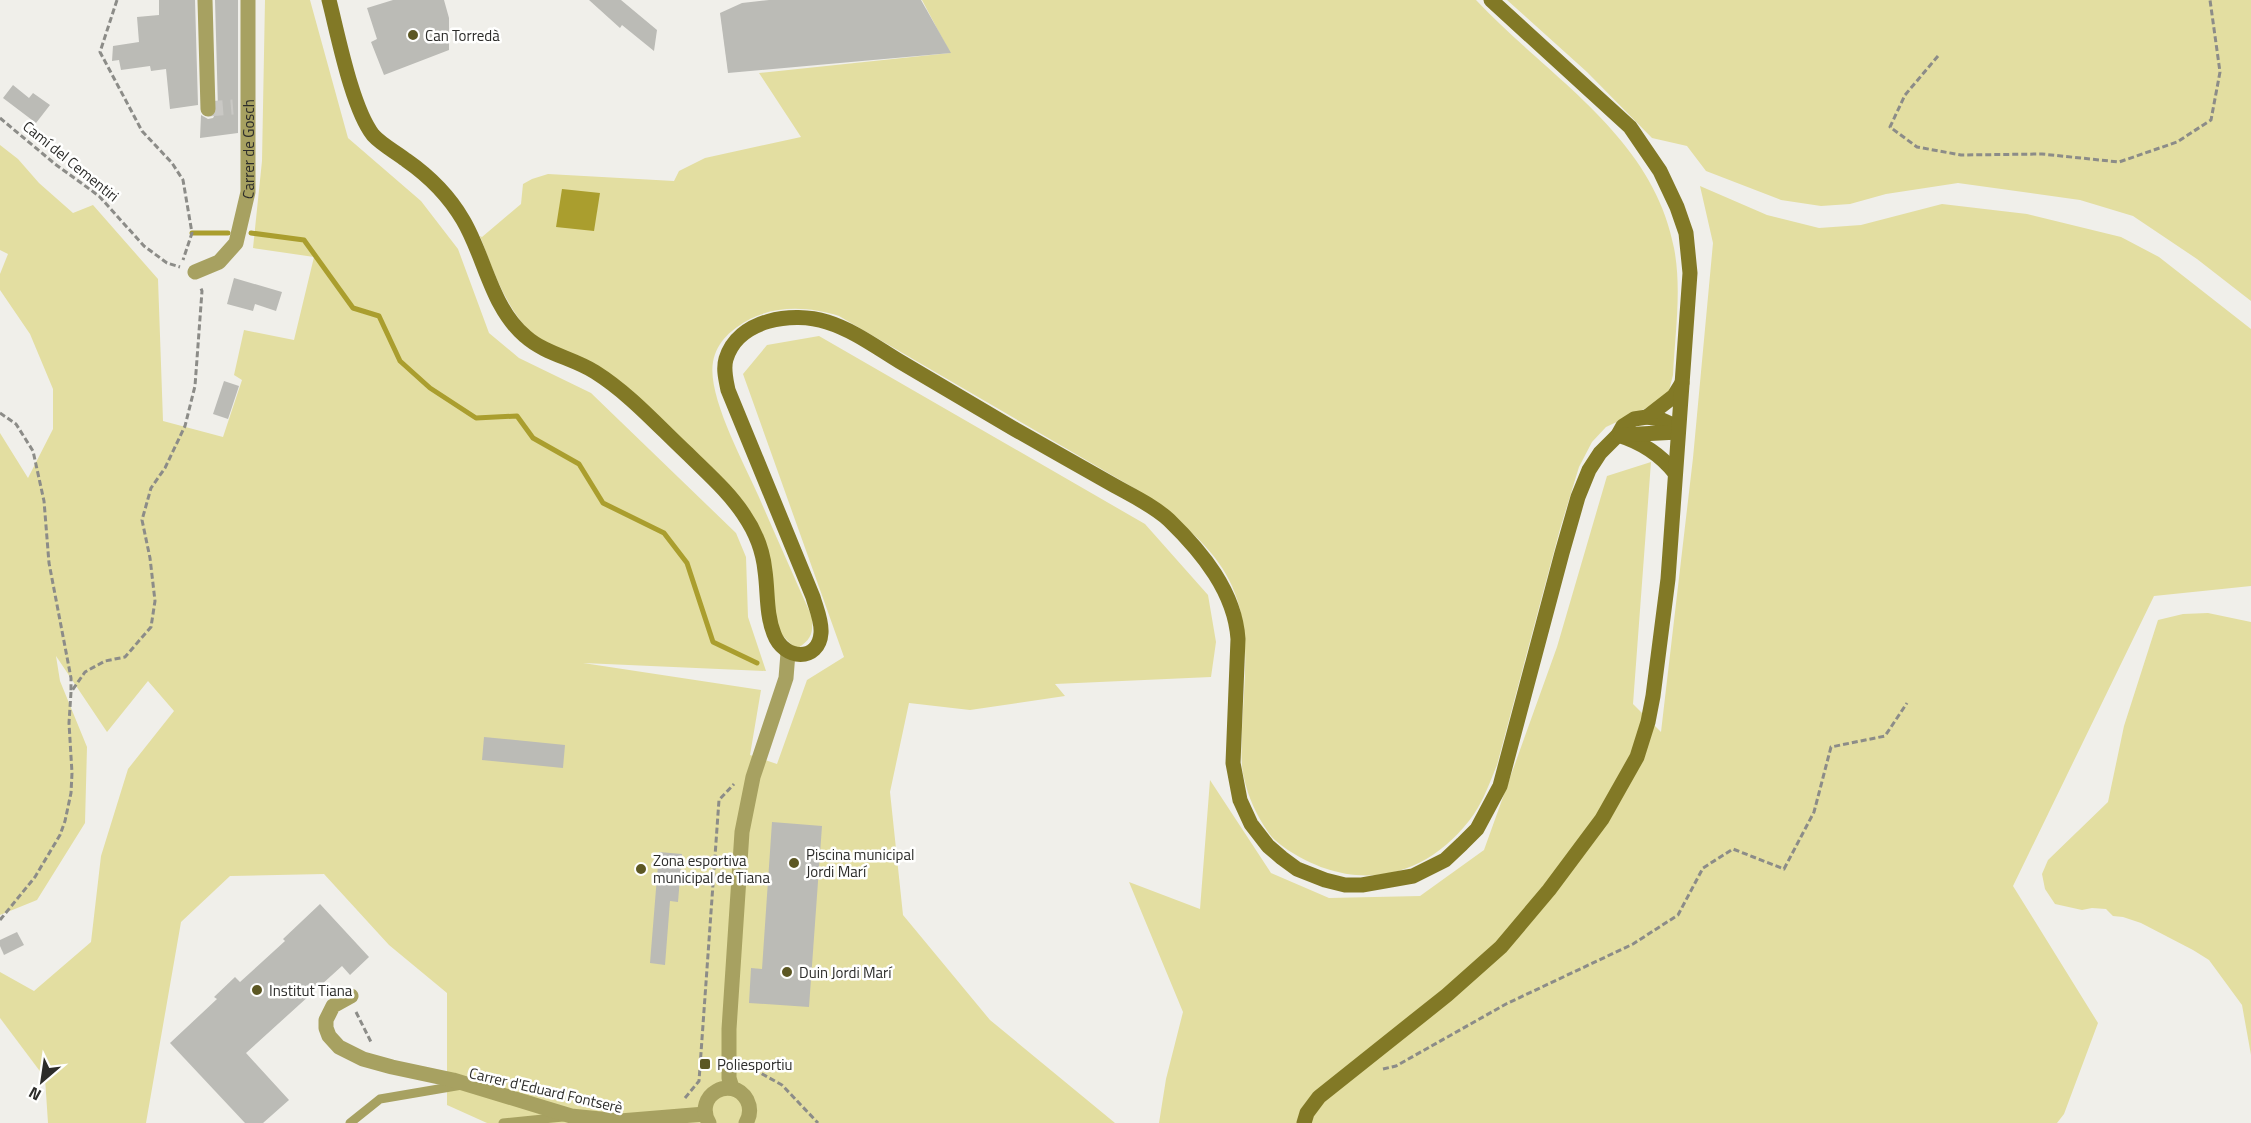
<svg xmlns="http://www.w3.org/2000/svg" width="2251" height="1123" font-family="'Titillium Web',sans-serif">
	<rect width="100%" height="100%" fill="#f0efea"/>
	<g fill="#e3dea1">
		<path d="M 265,0 L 310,0 L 348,138 L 421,201 L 458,249 L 489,333 L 519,358 L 591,393 L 736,533 L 746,557 L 748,617 L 766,671 L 583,663 L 761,690 L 750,755 L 777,764 L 807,680 L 844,657 L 743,374 L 767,345 L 819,336 L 1145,524 L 1208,595 L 1216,642 L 1211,677 L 1055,684 L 1065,696 L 970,710 L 909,703 L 890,792 L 903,915 L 990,1020 L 1115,1123 L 487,1123 L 447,1105 L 447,993 L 389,945 L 324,874 L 230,876 L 181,922 L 146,1123 L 48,1123 L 45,1078 L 0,1018 L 0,972 L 34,991 L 91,942 L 101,856 L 128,769 L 174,711 L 148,681 L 107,732 L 56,656 L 60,681 L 87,747 L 85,823 L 37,900 L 0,915 L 0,433 L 28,478 L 53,429 L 53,389 L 30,334 L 0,290 L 0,274 L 8,254 L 0,250 L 0,145 L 18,159 L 39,183 L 73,213 L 93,205 L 158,279 L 163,421 L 223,437 L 242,380 L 234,375 L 244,330 L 294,340 L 314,257 L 253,248 L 262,161 Z"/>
		<path d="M 922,0 L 1476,0 C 1548,77 1653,136 1674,248 C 1682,289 1675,334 1673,375 L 1669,391 L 1657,403 L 1606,427 L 1592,442 L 1579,467 L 1560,529 L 1497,765 C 1490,782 1484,799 1474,814 C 1439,864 1384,889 1324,868 C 1307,862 1278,847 1268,832 C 1257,816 1248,797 1244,778 C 1240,762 1242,745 1242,729 C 1244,680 1252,631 1232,586 C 1213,543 1170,514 1134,488 L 839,316 C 810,307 778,305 750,319 C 732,329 717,341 713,362 C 707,396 744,463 758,495 C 776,536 794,577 812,617 C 813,633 812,639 798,648 L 792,645 L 782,635 L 776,621 L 761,534 L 654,412 L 530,332 C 505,305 493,271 480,236 L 482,237 L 521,204 L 523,184 L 532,179 L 548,174 L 674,181 L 679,171 L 705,158 L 801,137 L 759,73 L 950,53 Z"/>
		<path d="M 1507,0 L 2251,0 L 2251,301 L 2197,259 L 2133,216 L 2080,200 L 1958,183 L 1886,194 L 1850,204 L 1821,206 L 1781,200 L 1706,171 L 1687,146 L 1652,138 L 1587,72 Z"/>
		<path d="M 1700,186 L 1767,215 L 1819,228 L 1861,225 L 1942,204 L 2027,214 L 2121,237 L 2159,257 L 2251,329 L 2251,586 L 2154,596 L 2013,886 L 2098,1023 L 2064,1114 L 2057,1123 L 1159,1123 L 1166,1079 L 1183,1012 L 1129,882 L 1200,909 L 1210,780 L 1271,873 L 1329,898 L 1420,896 L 1484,850 L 1557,647 L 1607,476 L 1651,462 L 1633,704 L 1661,732 L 1693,458 L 1713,243 Z"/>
		<path d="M 2208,613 L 2251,622 L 2251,1055 L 2242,1005 L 2209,960 L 2193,950 L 2141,923 L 2123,917 L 2113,916 L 2106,909 L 2092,908 L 2082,910 L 2055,904 L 2045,889 L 2042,874 L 2048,860 L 2108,802 L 2124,726 L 2158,620 L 2183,614 Z"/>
	</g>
	<path fill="#aa9e2e" d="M 562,189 L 600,193 L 594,231 L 556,227 Z"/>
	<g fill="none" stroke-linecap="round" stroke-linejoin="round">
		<g stroke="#aa9e2e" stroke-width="5">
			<path d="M 192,233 L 228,233"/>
			<path d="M 251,233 L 304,240 L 353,308 L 379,316 L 400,361 L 430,388 L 476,418 L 517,416 L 533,438 L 579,464 L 603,503 L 664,533 L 687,563 L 713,642 L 757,663"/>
		</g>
	</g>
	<g fill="#bbbbb6">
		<path d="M 159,0 L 195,0 L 198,105 L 170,109 L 166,69 L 151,71 L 150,66 L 121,70 L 119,60 L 112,61 L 113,46 L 139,42 L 137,17 L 159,15 Z"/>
		<path d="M 215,0 L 238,0 L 238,133 L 200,138 L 201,115 L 208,119 L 213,118 L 218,109 Z"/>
		<path d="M 393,0 L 444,0 L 449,18 L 449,50 L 384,75 L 371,42 L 377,39 L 367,8 Z"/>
		<path d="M 589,0 L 621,0 L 657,30 L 654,51 L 622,25 L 620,28 Z"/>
		<path d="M 769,0 L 921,0 L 951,53 L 728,73 L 720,13 L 742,3 Z"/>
		<path d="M 13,85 L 29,98 L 33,93 L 50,105 L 36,123 L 3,98 Z"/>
		<path d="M 234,278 L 282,292 L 276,311 L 255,304 L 253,311 L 227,304 Z"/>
		<path d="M 224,381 L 239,386 L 228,419 L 213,414 Z"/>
		<path d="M 484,737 L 565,745 L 563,768 L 482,760 Z"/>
		<path d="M 772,822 L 822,826 L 809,1007 L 749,1003 L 751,968 L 762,969 Z"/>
		<path d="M 659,852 L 682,854 L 678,902 L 670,901 L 665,965 L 650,963 Z"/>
		<path d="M 320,904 L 369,957 L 350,975 L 342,966 L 246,1053 L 289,1100 L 263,1123 L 245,1123 L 170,1043 L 217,999 L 214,997 L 235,977 L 240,982 L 285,941 L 283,939 Z"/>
		<path d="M 17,932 L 24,945 L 4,955 L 0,946 L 0,940 Z"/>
	</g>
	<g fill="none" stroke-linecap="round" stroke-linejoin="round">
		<path stroke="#c9c8c4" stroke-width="15" stroke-dasharray="15 8" stroke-linecap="butt" d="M 208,109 L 233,107"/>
		<g stroke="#8c8c88" stroke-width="3" stroke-dasharray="6 3" stroke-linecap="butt">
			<path d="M 117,0 L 100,52 L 142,131 L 172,163 L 183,180 L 192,233 L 183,260"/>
			<path d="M 1938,56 L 1905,95 L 1890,127 L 1917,147 L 1961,155 L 2042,154 L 2119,162 L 2177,142 L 2211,120 L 2220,72 L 2210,0"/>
			<path d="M 0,118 L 55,164 L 99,196 L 144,246 L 167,263 L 180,267"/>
			<path d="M 0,413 L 16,424 L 33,451 L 44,501 L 49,563 L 71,678 L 71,691"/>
			<path d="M 0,920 L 35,877 L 60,835 L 65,821 L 71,793 L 72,773 L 69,723 L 71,692 L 85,672 L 105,661 L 125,657 L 151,627 L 155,601 L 150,558 L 142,520 L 151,488 L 165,468 L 185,426 L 195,386 L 202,291 L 200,286"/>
			<path d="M 356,1012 L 372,1044"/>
			<path d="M 746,1065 L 782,1085 L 818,1123"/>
			<path d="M 1383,1069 L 1396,1066 L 1506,1004 L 1633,944 L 1678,915 L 1703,868 L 1733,849 L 1784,869 L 1814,812 L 1831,747 L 1885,736 L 1907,703"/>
			<path d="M 685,1098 L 699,1081 L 719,800 L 734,784"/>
		</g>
		<g stroke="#a7a161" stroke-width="9">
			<path d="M 350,1123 L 380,1099 L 462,1085"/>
			<path d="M 503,1123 L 563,1117"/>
		</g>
		<g stroke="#a7a161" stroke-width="15">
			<path d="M 205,0 L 208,109"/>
			<path id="s1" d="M 195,272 L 219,262 L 236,243 L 248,192 L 248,0"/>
			<path d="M 351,996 L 333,1006 L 326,1020 L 326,1028 L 329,1036 L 339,1047 L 363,1059 L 392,1067 L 453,1080 L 571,1116 L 620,1121 L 705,1114"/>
			<path d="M 732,1088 L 729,1078 L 729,1029 L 742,832 L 753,777 L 786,678 L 788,653"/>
			<path d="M 709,1123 C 693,1095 732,1074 747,1100 C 751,1108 750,1116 746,1123"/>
		</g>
		<g stroke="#827926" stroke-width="15">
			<path d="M 329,0 C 338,35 352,108 373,135 C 382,145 396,152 406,160 C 429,176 449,196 463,220 C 485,257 491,307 525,336 C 545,354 573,358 595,372 C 630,394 658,426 688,454 C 707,473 729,492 744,515 C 755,531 763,551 765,571 C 768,592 766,614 774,634 C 784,661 819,662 821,633 C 822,621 816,608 813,597 L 728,390 C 726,380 723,369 726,359 C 738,319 793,311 827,322 C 853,330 876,347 899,361 C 938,384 977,407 1016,430 C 1049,449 1082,467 1115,486 C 1133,496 1154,506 1169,520 C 1202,552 1235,592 1238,639 L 1233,763 L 1240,800 L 1251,824 L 1268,846 L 1282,858 L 1297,869 L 1325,880 L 1345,885 L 1362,885 L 1413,876 L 1445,860 L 1462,844 L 1477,829 L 1500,786 L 1562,553 L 1578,497 L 1589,470 L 1600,453 L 1618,435 L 1623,426 L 1634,419 L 1647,417 L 1660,419 L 1671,424 L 1678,432"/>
			<path d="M 1647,417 L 1674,396 L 1682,383"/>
			<path d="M 1618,435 C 1641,442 1660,454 1675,473"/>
			<path d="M 1621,435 L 1678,432"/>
			<path d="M 1304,1123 L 1307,1113 L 1319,1097 L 1447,995 L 1501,947 L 1549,890 L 1602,819 L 1637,757 L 1648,722 L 1653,696 L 1668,579 L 1690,273 L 1686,233 L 1677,207 L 1660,171 L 1630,127 L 1491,0"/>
		</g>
	</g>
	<g fill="#5c5723" stroke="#fffffe" stroke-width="2">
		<circle cx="413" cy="35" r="6"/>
		<circle cx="794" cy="863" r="6"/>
		<circle cx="641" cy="869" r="6"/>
		<circle cx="787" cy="972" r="6"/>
		<circle cx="257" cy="990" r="6"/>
		<rect x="699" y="1058" width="12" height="12" rx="3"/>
	</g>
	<g text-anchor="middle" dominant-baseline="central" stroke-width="5" stroke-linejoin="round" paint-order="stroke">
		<g font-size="15" fill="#2c2c2a" stroke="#fffffe" text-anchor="start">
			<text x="425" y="35">Can Torredà</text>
			<text x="806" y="854">Piscina municipal<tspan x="806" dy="17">Jordi Marí</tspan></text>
			<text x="653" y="860">Zona esportiva<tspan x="653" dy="17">municipal de Tiana</tspan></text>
			<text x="799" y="972">Duin Jordi Marí</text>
			<text x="269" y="990">Institut Tiana</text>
			<text x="717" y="1064">Poliesportiu</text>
		</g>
		<g font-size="15" fill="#2c2c2a" stroke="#fffffe">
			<text stroke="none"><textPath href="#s1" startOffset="147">Carrer de Gosch</textPath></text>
			<text transform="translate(71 161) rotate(39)">Camí del Cementiri</text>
			<text transform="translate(546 1090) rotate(13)">Carrer d'Eduard Fontserè</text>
		</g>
	</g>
	<g transform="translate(42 1081) rotate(209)" stroke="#fffffe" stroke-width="4.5" paint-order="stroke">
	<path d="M0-4.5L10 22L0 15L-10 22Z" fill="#2c2c2a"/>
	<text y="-9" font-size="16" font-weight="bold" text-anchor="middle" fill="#2c2c2a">N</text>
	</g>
</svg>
